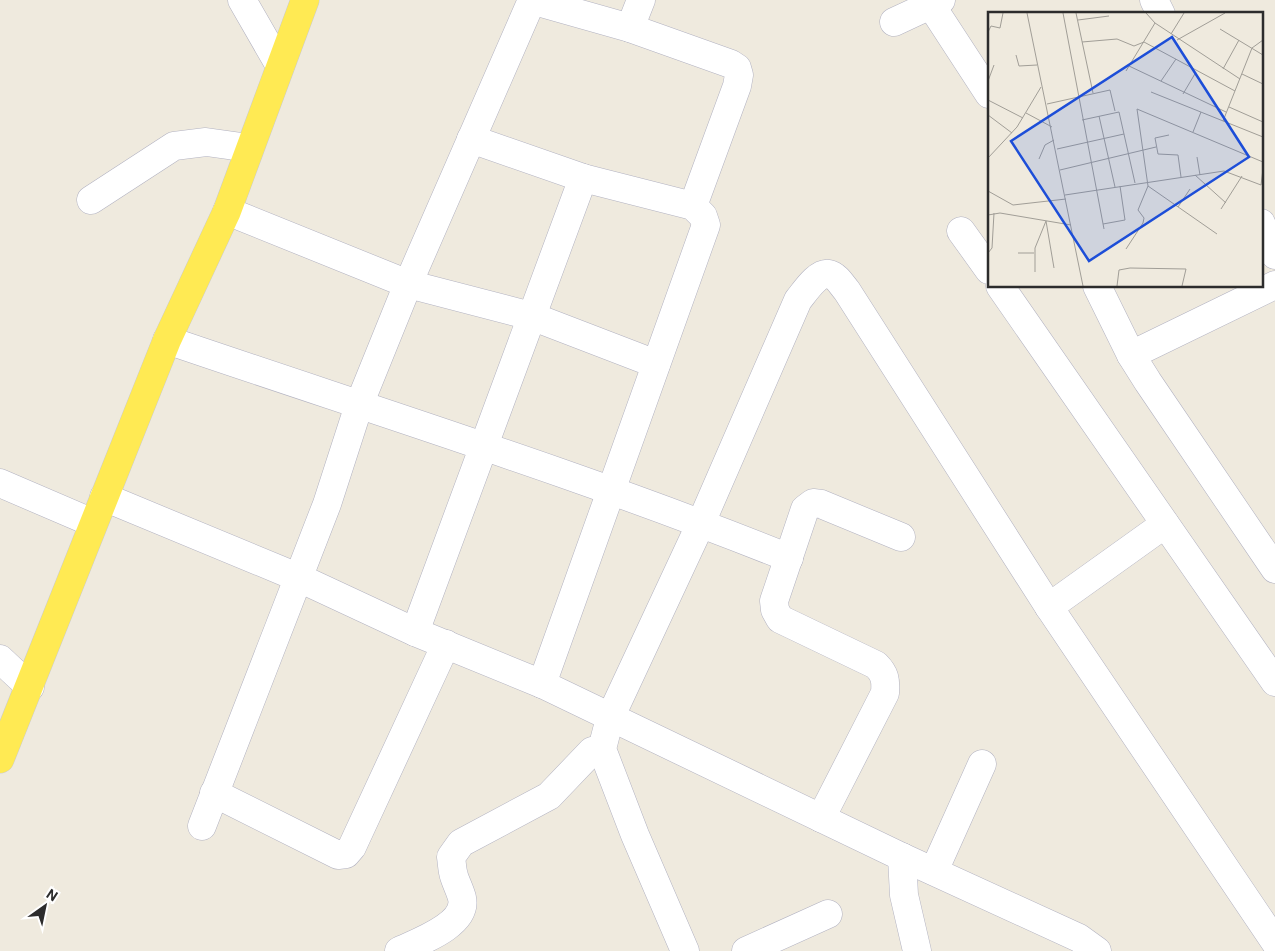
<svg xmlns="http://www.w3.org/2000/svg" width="1275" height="951" font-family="Roboto,sans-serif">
	<rect width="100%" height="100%" fill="#efeade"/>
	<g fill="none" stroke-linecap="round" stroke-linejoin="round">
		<g stroke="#b2b2c1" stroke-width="29">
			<g id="minor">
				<path d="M 242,0 L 280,66"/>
				<path d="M 531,0 L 630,28 L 731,64 L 737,68 L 739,75 L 737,86 L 693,206"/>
				<path d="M 1154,0 L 1161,14"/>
				<path d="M 931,5 L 989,94"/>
				<path d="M 894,22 L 941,0"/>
				<path d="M 630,28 L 641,0"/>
				<path d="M 471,139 L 583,178 L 693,206 L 703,216 L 706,225 L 542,684"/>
				<path d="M 91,200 L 174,146 L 206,142 L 249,148"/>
				<path d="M 227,211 L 408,284 L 531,316 L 656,364"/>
				<path d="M 1261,223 L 1275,255"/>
				<path d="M 961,231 L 989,270"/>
				<path d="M 1000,286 L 1275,682"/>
				<path d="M 1097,286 L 1131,355 L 1148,382 L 1275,569"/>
				<path d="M 167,340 C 375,411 585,476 789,558"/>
				<path d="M 1131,355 L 1275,285"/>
				<path d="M 0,483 L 93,523"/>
				<path d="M 104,497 L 297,577 L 415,632 L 542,684 L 902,857 L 1079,938 L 1097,951"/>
				<path d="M 1049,607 L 1165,524"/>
				<path d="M 415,632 L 583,178"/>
				<path d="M 0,659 L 30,687"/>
				<path d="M 214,793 L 338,855 L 346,854 L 352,847 L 446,644"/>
				<path d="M 821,818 L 885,693 C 886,680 885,674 876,665 L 780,619 L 775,610 L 774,601 L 805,509 L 813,503 L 821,504 L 901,537"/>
				<path d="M 202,826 L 327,504 L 359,405 L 408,284 L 532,0"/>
				<path d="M 902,857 L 904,895 L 917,951"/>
				<path d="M 934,871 L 982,764"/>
				<path d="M 399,951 C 418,942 468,925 462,898 C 460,890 456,883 454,876 C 452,870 452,863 451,857 L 461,843 L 549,796 L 592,751 L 602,749"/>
				<path d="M 685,951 L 635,835 L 602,749 L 610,718 L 701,523 L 798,300 C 804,293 818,271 829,274 C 836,275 842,285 847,291 L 1049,607 L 1275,942"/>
				<path d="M 746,951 L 828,914"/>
			</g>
		</g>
		<g stroke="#ccc" stroke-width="29">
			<path id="major" d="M 0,759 L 167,340 L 227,211 L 305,0"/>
		</g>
		<use href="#minor" stroke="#fff" stroke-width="28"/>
		<use href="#major" stroke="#ffea53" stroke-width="28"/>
	</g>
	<g transform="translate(988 12)">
		<rect width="275" height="275" fill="#efeade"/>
		<path fill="none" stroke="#a19e97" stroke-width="1" d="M 39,1 L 95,274M 75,1 L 116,217M 88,1 L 105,81M 90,8 L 121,4M 167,11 L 252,67M 232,17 L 275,43M 0,20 L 3,14 L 12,16 L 15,1M 183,22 L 196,1M 189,28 L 237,1M 94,30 L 129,27 L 146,34 L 156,30 L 247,79M 28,43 L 31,54 L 49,53M 141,54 L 238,100M 235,57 L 251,28M 138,59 L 167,11 L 158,1M 254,62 L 275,72M 0,69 L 6,53M 173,69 L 188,47M 163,80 L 275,125M 195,82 L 208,60M 0,88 L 35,106M 59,92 L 122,78 L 127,99M 241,95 L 275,110M 38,101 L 64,115M 0,103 L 24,121M 111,104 L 127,175M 94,108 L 131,100 L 147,171M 235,109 L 264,36 L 275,28M 205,120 L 213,100M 181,123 L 167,126 L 170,142 L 190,143 L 193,165M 69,137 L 136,122M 209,145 L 212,163M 0,146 L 29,115 L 53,75M 51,147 L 57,133 L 66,128M 72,158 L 168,135M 207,163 L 238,191M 0,179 L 25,193 L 78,187M 77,183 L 236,159 L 273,173 L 275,157M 190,195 L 202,177M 233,197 L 254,164M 0,203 L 12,201 L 83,213M 115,212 L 137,208 L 132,174M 229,222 L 160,174 L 149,97 L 275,150M 138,237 L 155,211 L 156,206 L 150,198 L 160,174M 0,241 L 4,236 L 6,201M 30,241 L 46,241M 47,260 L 47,236 L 58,209 L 66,256M 129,274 L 131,258 L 142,256 L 198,257 L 194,274"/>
		<path fill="#1d4ed8" fill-opacity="0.15" stroke="#1d4ed8" stroke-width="2.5" d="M 184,25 L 261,145 L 101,249 L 23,129 Z"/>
		<rect width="275" height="275" fill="none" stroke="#2c2c2c" stroke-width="2.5"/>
	</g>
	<g transform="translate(45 906) rotate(33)" stroke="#ffffff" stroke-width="4" paint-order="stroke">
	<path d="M0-4L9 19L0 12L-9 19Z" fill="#2c2c2c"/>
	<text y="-8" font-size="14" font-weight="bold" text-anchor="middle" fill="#2c2c2c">N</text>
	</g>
</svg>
